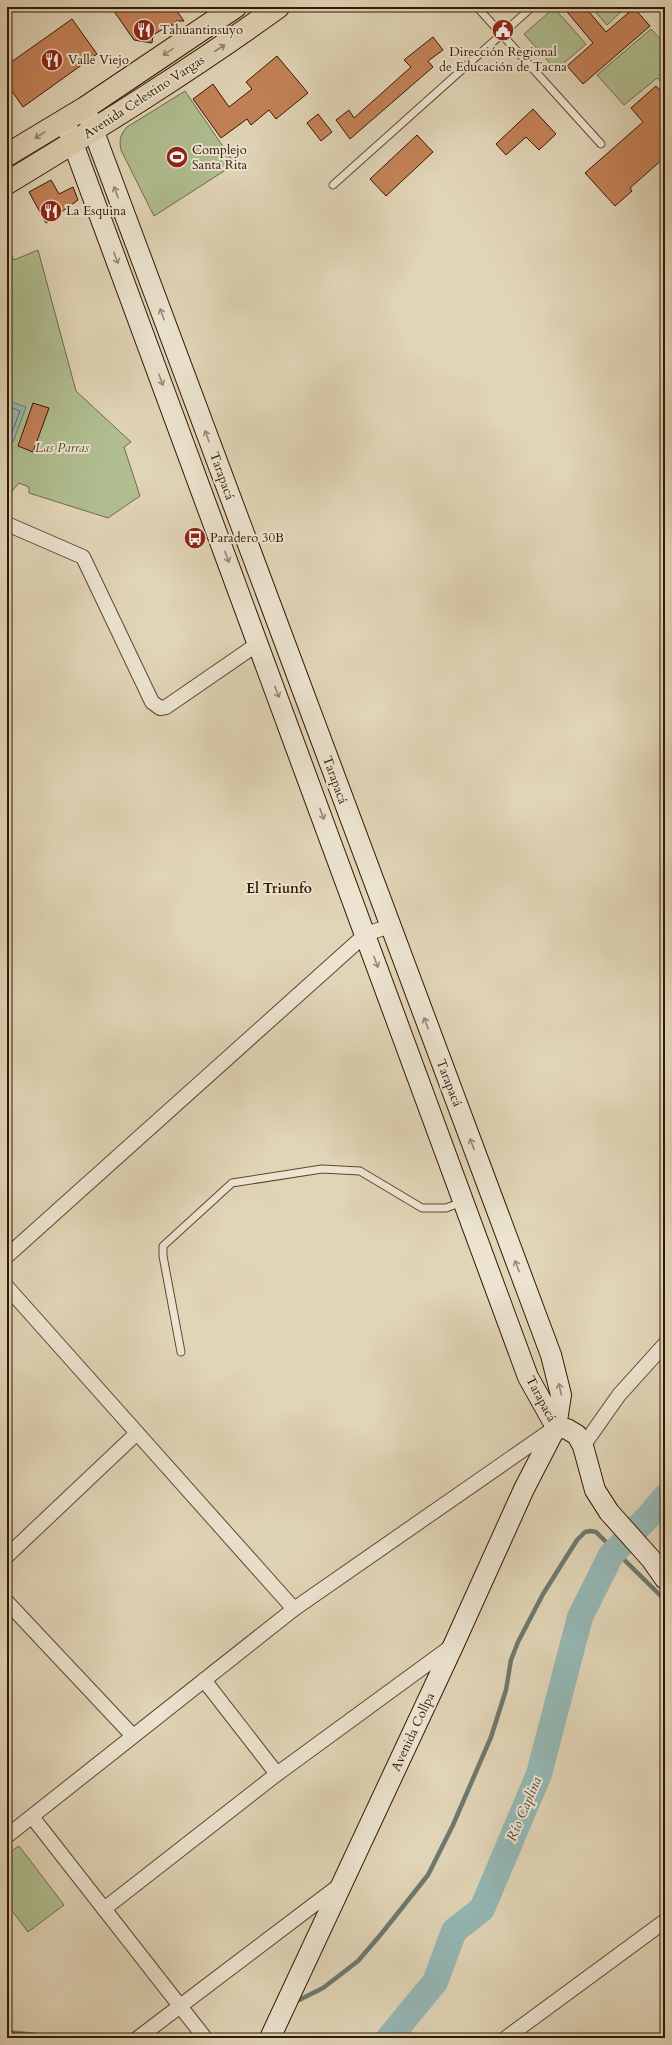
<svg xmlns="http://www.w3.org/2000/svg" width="672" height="2045" font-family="Cardo,serif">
	<rect width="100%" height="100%" fill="#e1d5b7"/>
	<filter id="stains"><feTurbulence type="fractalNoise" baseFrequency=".005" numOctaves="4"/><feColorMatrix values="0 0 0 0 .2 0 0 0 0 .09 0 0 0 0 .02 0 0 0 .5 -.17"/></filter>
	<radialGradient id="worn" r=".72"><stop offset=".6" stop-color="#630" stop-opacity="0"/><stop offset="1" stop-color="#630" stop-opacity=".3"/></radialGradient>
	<g fill="#b0be90" stroke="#726b49">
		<path d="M 591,7 L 626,7 L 607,25 Z"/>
		<path d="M 554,8 L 586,44 L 556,70 L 524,34 Z"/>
		<path d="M 651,29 L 665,44 L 665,86 L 657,78 L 624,105 L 597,75 Z"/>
		<path d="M 185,91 L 235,164 L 154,216 L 121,150 C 119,140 120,135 127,127 Z"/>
		<path d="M 7,247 L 14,260 L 38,250 L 76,391 L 131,442 L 124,447 L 140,496 L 108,518 L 29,493 L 29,487 L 19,483 L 12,491 L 7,485 Z"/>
		<path d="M 19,1846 L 64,1905 L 28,1932 L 7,1904 L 7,1854 Z"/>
	</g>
	<path fill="#95b8b5" stroke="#6e786d" d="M 9,401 L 26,407 L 13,442 L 7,440 L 7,407 Z"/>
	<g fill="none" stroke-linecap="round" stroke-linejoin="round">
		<path stroke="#64685c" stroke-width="1" d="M 7,406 L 20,411 L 11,435 L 7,436"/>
		<g stroke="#6e786d" stroke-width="4.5">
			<path d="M 299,2000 L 323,1988 L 358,1961 L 382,1933 L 428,1875 L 453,1825 L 491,1737 L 506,1690 L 511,1660 L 518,1642 L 543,1594 L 577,1540 L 585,1532 L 590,1531 L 596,1532 L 665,1600"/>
			<path d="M 7,2032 L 65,2038"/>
		</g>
		<path stroke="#95b8b5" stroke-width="26" d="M 389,2038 L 435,1982 L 454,1931 L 482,1909 L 539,1774 L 580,1617 L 611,1555 L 649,1516 L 665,1497"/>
	</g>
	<g fill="#c58258" stroke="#331802">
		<path d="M 111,7 L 174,7 L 184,21 L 176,21 L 174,25 L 170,25 L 153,35 L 152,43 L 134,40 Z"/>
		<path d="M 563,7 L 585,7 L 606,32 L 634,8 L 650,26 L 583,84 L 567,66 L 593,43 Z"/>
		<path d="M 72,19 L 97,54 L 23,107 L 7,84 L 7,65 Z"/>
		<path d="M 433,37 L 443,50 L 428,61 L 433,67 L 350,139 L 336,120 L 349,110 L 354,118 L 411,67 L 404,60 Z"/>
		<path d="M 277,56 L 308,93 L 276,119 L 269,110 L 251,125 L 247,119 L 221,138 L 193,99 L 213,84 L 229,107 L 252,89 L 246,82 Z"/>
		<path d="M 656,86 L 665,96 L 665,157 L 630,188 L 632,191 L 615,206 L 585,173 L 643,122 L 631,108 Z"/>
		<path d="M 533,109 L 556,134 L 539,150 L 526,137 L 506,155 L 496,144 Z"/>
		<path d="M 318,114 L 332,132 L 321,141 L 307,123 Z"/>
		<path d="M 417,135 L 433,152 L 386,196 L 370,179 Z"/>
		<path d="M 51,180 L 59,194 L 73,187 L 78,200 L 46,223 L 29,192 Z"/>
		<path d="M 33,403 L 49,408 L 33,452 L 18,446 Z"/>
	</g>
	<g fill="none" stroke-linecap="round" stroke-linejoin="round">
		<g stroke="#5e472f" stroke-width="9">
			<g id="lane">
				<path d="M 477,7 L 601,144"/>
				<path d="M 333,185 L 532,7"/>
				<path d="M 181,1352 L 163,1256 L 163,1246 L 232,1183 L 322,1169 L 360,1171 L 422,1208 L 446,1208 L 462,1202"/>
			</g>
		</g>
		<g stroke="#5e472f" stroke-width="16">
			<g id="street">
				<path d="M 7,524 L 83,557 L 152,702 L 160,708 L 166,707 L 259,643"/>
				<path d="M 7,1256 L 366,934 L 390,926"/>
				<path d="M 7,1287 L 294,1609"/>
				<path d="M 583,1446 L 619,1395 L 665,1344"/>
				<path d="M 7,1556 L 137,1433"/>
				<path d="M 7,1602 L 133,1736"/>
				<path d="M 204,1680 L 277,1774"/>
				<path d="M 33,1818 L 205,2038"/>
				<path d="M 7,1836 L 294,1609 L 553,1429"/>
				<path d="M 104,1909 L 277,1774 L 452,1646"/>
				<path d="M 138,2038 L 340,1885"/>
				<path d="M 506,2038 L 665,1921"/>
			</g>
		</g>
		<g stroke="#331802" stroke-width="22">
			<g id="secondary">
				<path d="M 85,108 L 551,1355 L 561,1395 L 556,1427 L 524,1489 L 454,1644 L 270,2038"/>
				<path d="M 67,127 L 528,1377 L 556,1427"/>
				<path d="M 556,1427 L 567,1429 L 577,1435 L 583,1446 L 595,1490 L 609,1512 L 651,1559 L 665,1579"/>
			</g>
		</g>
		<g stroke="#331802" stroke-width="24">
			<g id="highway">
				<path d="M 7,155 L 85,108 L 235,7"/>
				<path d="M 7,183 C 99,127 191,70 278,7"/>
			</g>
		</g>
		<use href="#lane" stroke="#ece4d0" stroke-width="7"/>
		<use href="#street" stroke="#ece4d0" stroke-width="14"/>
		<use href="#secondary" stroke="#ece4d0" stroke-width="20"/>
		<use href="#highway" stroke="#e1d5b7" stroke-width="22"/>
	</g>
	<defs><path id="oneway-shaft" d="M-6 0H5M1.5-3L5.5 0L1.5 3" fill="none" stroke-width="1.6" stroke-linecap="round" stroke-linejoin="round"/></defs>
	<g stroke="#938066">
		<use href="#oneway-shaft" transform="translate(220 48) rotate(-33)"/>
		<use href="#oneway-shaft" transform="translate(168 52) rotate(146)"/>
		<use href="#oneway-shaft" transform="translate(40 135) rotate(149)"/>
	</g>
	<g stroke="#998873">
		<use href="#oneway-shaft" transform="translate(116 192) rotate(-110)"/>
		<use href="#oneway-shaft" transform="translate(116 258) rotate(70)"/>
		<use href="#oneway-shaft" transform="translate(162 314) rotate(-110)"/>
		<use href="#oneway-shaft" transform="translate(161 380) rotate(70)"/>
		<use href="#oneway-shaft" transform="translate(207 436) rotate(-110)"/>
		<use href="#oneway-shaft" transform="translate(227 557) rotate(70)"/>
		<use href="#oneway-shaft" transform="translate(277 692) rotate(70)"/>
		<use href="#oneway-shaft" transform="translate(322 814) rotate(70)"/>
		<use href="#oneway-shaft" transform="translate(376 962) rotate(70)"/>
		<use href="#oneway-shaft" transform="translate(426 1023) rotate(-111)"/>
		<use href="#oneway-shaft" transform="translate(472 1144) rotate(-111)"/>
		<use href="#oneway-shaft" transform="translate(517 1266) rotate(-111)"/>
		<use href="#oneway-shaft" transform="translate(560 1389) rotate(-104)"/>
	</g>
	<defs>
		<g id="restaurant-disc" transform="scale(1.15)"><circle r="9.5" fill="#8f2418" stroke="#ece4d0"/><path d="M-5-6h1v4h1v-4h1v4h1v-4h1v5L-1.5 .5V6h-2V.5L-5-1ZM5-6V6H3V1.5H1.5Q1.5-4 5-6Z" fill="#fff"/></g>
		<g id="civic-disc" transform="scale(1.15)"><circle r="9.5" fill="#8f2418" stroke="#ece4d0"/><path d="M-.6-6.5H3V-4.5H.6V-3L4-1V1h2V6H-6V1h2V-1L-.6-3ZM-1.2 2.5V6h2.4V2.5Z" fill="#fff"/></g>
		<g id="stadium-disc" transform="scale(1.15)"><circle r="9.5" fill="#8f2418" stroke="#ece4d0"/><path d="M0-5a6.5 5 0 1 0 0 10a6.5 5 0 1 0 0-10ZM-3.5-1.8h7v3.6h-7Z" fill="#fff"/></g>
		<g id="bus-disc" transform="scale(1.15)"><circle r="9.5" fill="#8f2418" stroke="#ece4d0"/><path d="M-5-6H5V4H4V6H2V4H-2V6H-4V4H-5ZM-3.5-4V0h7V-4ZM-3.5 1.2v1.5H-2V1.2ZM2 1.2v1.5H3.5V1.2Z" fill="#fff"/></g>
	</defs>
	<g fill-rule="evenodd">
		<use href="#restaurant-disc" x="144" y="30"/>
		<use href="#civic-disc" x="503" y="30"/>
		<use href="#restaurant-disc" x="52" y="60"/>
		<use href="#stadium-disc" x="177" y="157"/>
		<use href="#restaurant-disc" x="51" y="211"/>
		<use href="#bus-disc" x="195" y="538"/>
	</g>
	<g text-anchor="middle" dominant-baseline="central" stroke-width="4" stroke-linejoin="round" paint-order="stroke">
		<g font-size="13" fill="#331802" stroke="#ece4d0" text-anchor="start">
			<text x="160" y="30">Tahuantinsuyo</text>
			<text x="503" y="52" text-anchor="middle">Dirección Regional<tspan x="503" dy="15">de Educación de Tacna</tspan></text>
			<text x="68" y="60">Valle Viejo</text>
			<text x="192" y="150">Complejo<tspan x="192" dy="15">Santa Rita</tspan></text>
			<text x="66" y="211">La Esquina</text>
			<text x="210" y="538">Paradero 30B</text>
		</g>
		<g font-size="13" fill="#331802" stroke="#ece4d0">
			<text transform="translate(144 97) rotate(-33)">Avenida Celestino Vargas</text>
			<text transform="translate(222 476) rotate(70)">Tarapacá</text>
			<text transform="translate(335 780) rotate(70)">Tarapacá</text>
			<text transform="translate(449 1083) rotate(69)">Tarapacá</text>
			<text transform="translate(541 1399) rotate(62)">Tarapacá</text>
			<text transform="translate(413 1732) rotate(-65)">Avenida Collpa</text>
		</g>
		<g font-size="13" font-style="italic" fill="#584a2d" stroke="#ece4d0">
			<text x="62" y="448">Las Parras</text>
		</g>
		<g font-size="14" font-weight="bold" fill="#331802" stroke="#ece4d0">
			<text x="279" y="888">El Triunfo</text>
		</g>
		<g font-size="14" font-style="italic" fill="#504838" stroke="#ece4d0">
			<text transform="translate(524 1809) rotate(-67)">Río Caplina</text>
		</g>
	</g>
	<rect width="672" height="2045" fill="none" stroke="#e1d5b7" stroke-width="24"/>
	<rect x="8" y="8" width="656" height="2029" fill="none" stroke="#331802" stroke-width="2"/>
	<rect x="12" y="12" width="648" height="2021" fill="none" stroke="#331802"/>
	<rect width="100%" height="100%" filter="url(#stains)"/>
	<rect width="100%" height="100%" fill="url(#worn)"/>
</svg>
